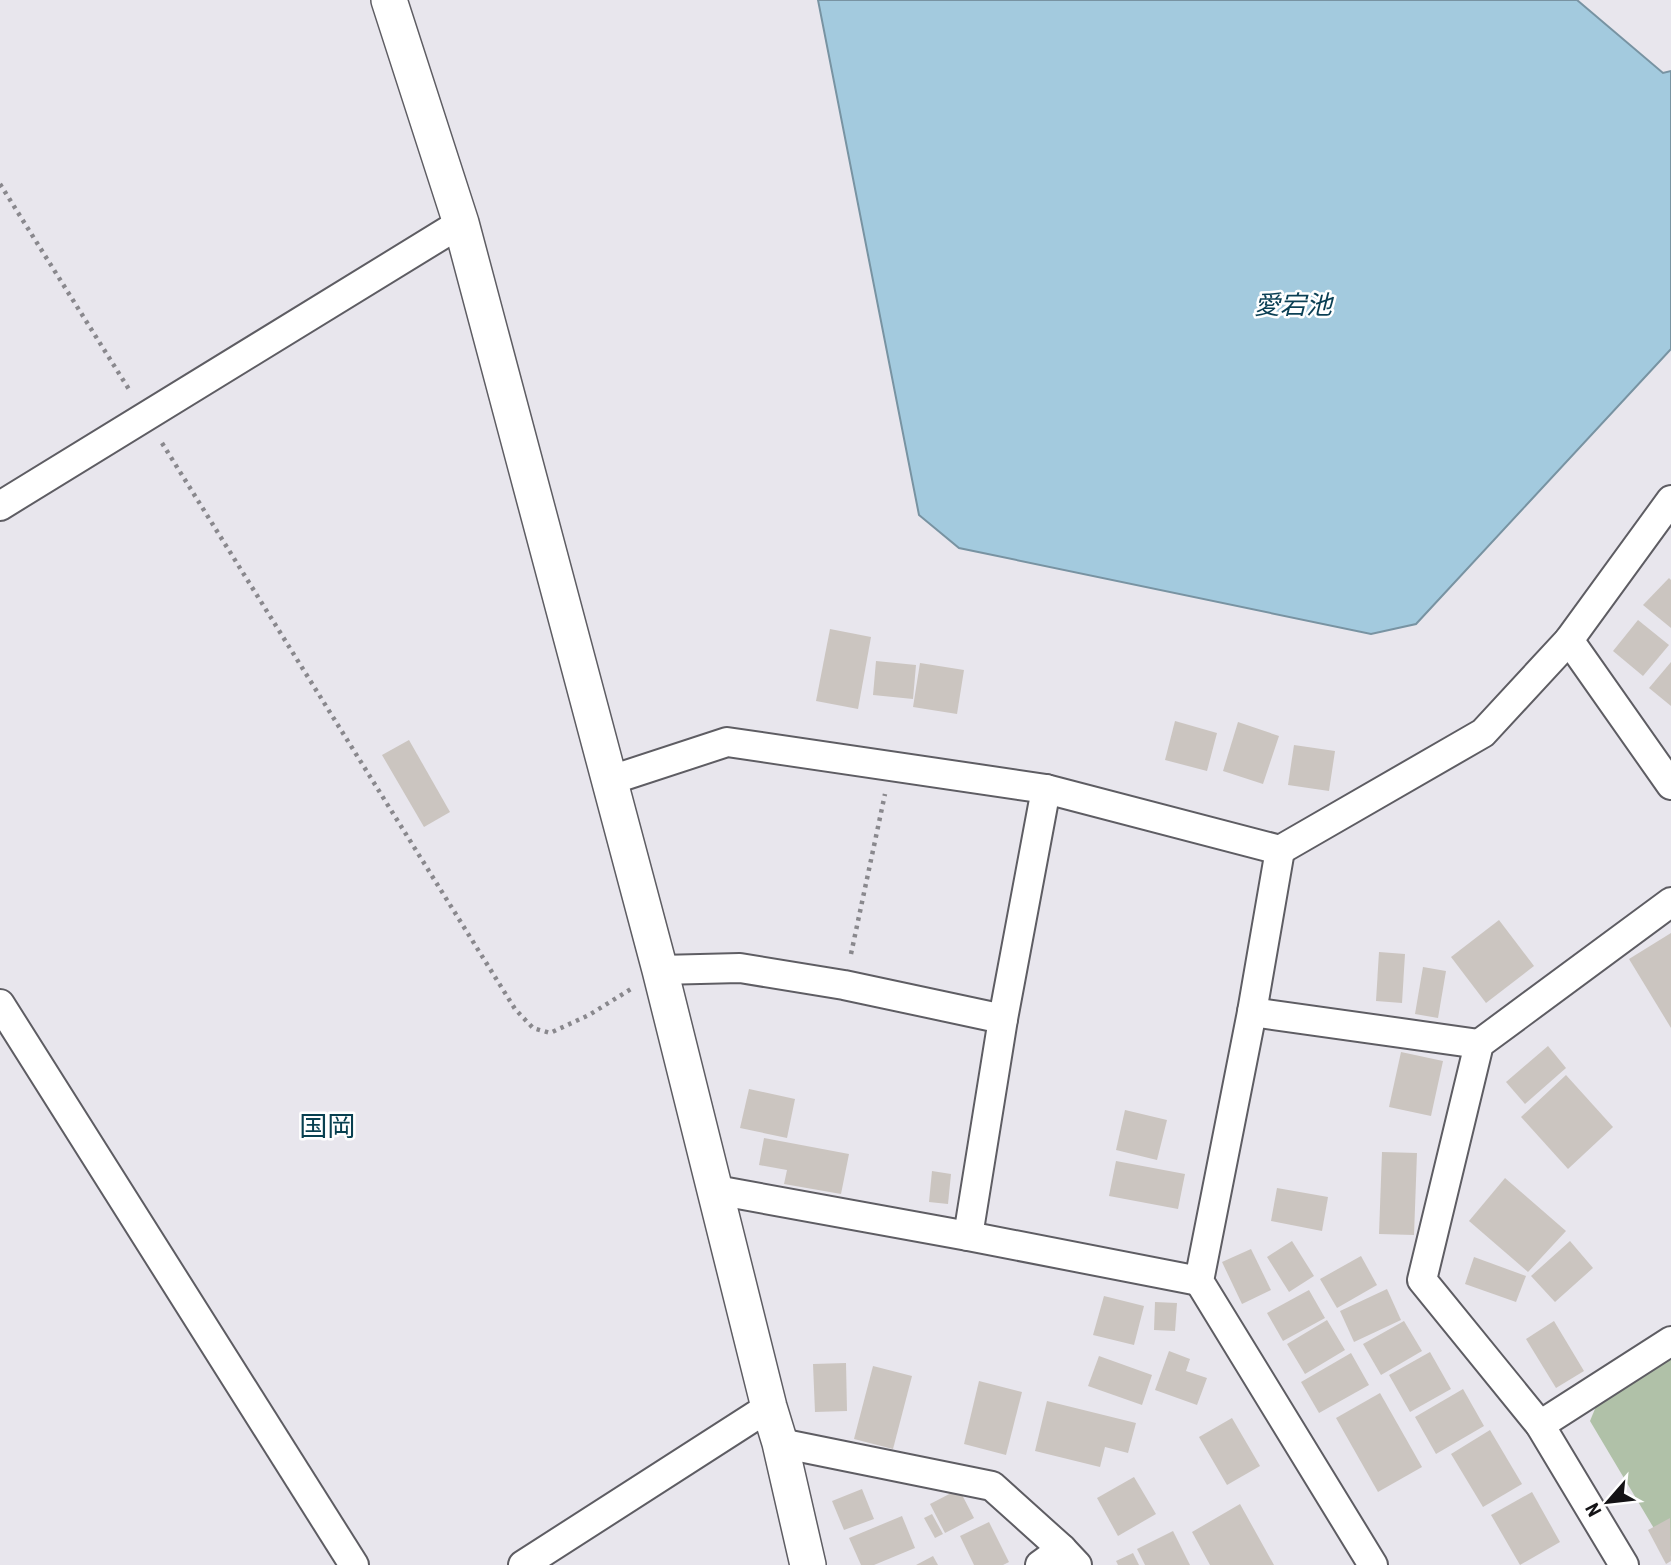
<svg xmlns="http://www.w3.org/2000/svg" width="1671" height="1565" font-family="'Roboto Condensed','Noto Sans JP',sans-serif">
	<rect width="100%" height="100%" fill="#e8e6ed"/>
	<path fill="#b0c1a8" d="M 1671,1345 L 1671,1557 L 1590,1421 L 1606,1382 Z"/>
	<path fill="#a3cade" stroke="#7893a2" stroke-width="2" d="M 818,0 L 1577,0 L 1663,73 L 1671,71 L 1671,349 L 1416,624 L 1371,634 L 959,548 L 919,515 Z"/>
	<g fill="#cbc5c0">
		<path d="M 1669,578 L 1671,580 L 1671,628 L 1643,605 Z"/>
		<path d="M 1638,620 L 1669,645 L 1643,676 L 1613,651 Z"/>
		<path d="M 830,629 L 871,637 L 858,709 L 816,701 Z"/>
		<path d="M 876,661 L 916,665 L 913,699 L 873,695 Z"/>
		<path d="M 1671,662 L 1671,706 L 1649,688 Z"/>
		<path d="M 920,663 L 964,670 L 957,714 L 913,707 Z"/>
		<path d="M 1175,721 L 1217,733 L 1207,771 L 1165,760 Z"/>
		<path d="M 1238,722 L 1279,736 L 1263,784 L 1223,771 Z"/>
		<path d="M 409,740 L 450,812 L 424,827 L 382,755 Z"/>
		<path d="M 1294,745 L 1335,751 L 1329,791 L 1288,785 Z"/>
		<path d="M 1499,920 L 1534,966 L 1486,1003 L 1451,957 Z"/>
		<path d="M 1671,933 L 1671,1028 L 1629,959 Z"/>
		<path d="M 1379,952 L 1405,954 L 1402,1003 L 1376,1001 Z"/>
		<path d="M 1423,967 L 1446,971 L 1438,1018 L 1415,1014 Z"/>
		<path d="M 1548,1046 L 1566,1068 L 1525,1104 L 1506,1082 Z"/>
		<path d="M 1401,1052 L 1443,1061 L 1431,1116 L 1389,1107 Z"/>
		<path d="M 1566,1075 L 1613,1127 L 1568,1169 L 1521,1117 Z"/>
		<path d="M 749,1089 L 795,1099 L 787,1138 L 740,1128 Z"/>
		<path d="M 1125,1110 L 1167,1120 L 1157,1160 L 1116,1150 Z"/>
		<path d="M 764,1138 L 849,1154 L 841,1194 L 784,1184 L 787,1170 L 759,1165 Z"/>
		<path d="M 1382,1152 L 1417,1153 L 1414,1235 L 1379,1234 Z"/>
		<path d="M 1116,1161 L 1185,1174 L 1178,1209 L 1109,1196 Z"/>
		<path d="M 932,1171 L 951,1174 L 948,1204 L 929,1202 Z"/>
		<path d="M 1505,1178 L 1566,1231 L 1528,1272 L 1469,1221 Z"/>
		<path d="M 1277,1188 L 1328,1197 L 1322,1231 L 1271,1221 Z"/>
		<path d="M 1292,1241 L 1314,1276 L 1289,1292 L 1267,1257 Z"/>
		<path d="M 1570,1241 L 1593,1268 L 1555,1302 L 1531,1276 Z"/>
		<path d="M 1251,1249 L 1271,1290 L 1242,1304 L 1222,1262 Z"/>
		<path d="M 1361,1256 L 1377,1285 L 1337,1308 L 1320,1279 Z"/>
		<path d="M 1474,1257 L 1526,1276 L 1516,1302 L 1465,1284 Z"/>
		<path d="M 1387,1289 L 1401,1320 L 1354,1342 L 1340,1311 Z"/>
		<path d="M 1309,1290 L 1325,1318 L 1283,1341 L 1267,1313 Z"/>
		<path d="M 1104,1296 L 1144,1306 L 1134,1345 L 1093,1335 Z"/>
		<path d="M 1155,1302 L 1177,1303 L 1175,1331 L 1154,1330 Z"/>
		<path d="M 1327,1320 L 1345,1350 L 1305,1374 L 1287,1344 Z"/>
		<path d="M 1404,1321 L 1422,1351 L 1381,1375 L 1363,1344 Z"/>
		<path d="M 1554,1321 L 1584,1371 L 1556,1388 L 1526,1339 Z"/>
		<path d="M 1169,1351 L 1190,1359 L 1186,1371 L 1207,1378 L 1197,1405 L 1155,1390 Z"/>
		<path d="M 1430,1352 L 1451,1389 L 1410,1412 L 1389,1375 Z"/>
		<path d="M 1351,1353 L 1369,1385 L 1319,1413 L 1301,1382 Z"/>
		<path d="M 1099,1356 L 1152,1375 L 1142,1405 L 1088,1386 Z"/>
		<path d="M 846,1363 L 847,1411 L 815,1412 L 813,1364 Z"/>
		<path d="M 873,1366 L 912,1376 L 893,1449 L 854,1439 Z"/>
		<path d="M 979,1381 L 1022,1392 L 1006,1455 L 964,1444 Z"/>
		<path d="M 1463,1389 L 1484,1426 L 1436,1454 L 1415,1417 Z"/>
		<path d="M 1380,1393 L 1422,1467 L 1378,1492 L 1336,1418 Z"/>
		<path d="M 1047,1401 L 1136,1423 L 1128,1453 L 1105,1447 L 1100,1467 L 1035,1451 Z"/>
		<path d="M 1232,1418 L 1260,1466 L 1227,1485 L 1199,1437 Z"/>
		<path d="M 1490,1430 L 1522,1484 L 1483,1507 L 1451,1454 Z"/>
		<path d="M 1134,1477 L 1156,1514 L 1118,1536 L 1097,1498 Z"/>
		<path d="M 862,1489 L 874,1519 L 844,1530 L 832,1501 Z"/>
		<path d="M 959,1489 L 974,1518 L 945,1533 L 930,1504 Z"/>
		<path d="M 1532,1492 L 1560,1542 L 1520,1565 L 1491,1515 Z"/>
		<path d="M 1240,1504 L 1274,1565 L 1210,1565 L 1192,1532 Z"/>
		<path d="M 932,1514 L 943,1534 L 935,1538 L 924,1518 Z"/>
		<path d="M 902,1516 L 915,1548 L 874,1565 L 861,1565 L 849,1538 Z"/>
		<path d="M 1670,1518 L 1671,1561 L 1666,1564 L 1648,1530 Z"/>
		<path d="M 989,1522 L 1009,1562 L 1003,1565 L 974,1565 L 960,1536 Z"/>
		<path d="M 1173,1531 L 1190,1565 L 1145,1565 L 1137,1549 Z"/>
		<path d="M 1133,1553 L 1139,1565 L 1118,1565 L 1116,1561 Z"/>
		<path d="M 933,1556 L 938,1565 L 916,1565 Z"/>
	</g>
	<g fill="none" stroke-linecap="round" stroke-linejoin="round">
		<g stroke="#5e5d63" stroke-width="32">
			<g id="minor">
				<path d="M 0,506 L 461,223"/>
				<path d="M 1569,640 L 1671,785"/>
				<path d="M 608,781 L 727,742 L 1046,789 L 1280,850 L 1483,733 L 1569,640 L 1671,500"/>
				<path d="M 1280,850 L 1252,1012 L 1199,1281 L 1373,1565"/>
				<path d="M 660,970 L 740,968 L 844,985 L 1003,1019"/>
				<path d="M 0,1004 L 354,1565"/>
				<path d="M 1252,1012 L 1479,1044"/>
				<path d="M 716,1190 L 968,1236 L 1199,1281"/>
				<path d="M 968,1236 L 1003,1019 L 1046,789"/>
				<path d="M 1540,1425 L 1422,1280 L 1479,1044 L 1671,902"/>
				<path d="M 780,1443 L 992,1486 L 1062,1549 L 1077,1565"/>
				<path d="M 523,1565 L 769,1407"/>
				<path d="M 1040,1565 L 1062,1549"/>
				<path d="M 1624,1565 L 1540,1425 L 1671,1341"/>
			</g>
		</g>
		<g stroke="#5e5d63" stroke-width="38">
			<path id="tertiary" d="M 389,0 L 461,223 L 660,970 L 769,1407 L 780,1443 L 808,1565"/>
		</g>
		<g stroke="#89888d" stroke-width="4.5" stroke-dasharray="3.5 5" stroke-linecap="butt">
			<path d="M 0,184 L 130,391"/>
			<path d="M 162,443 L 515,1009 L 533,1028 L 550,1033 L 589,1015 L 631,989"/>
			<path d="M 851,954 L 885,794"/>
		</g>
		<use href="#minor" stroke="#fff" stroke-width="28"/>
		<use href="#tertiary" stroke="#fff" stroke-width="35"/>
	</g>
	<g text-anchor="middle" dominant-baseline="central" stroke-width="5" stroke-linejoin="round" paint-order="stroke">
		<g font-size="26" font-style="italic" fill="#0a3f54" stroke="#fff">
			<text x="1293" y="305">愛宕池</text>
		</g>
		<g font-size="28" fill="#084050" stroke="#fff">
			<text x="327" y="1126">国岡</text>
		</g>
	</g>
	<g transform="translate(1608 1502) rotate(242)" stroke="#ffffff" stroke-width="5" paint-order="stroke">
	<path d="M0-5L12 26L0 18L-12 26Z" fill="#141316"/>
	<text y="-10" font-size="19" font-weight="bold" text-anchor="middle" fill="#141316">N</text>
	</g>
</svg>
